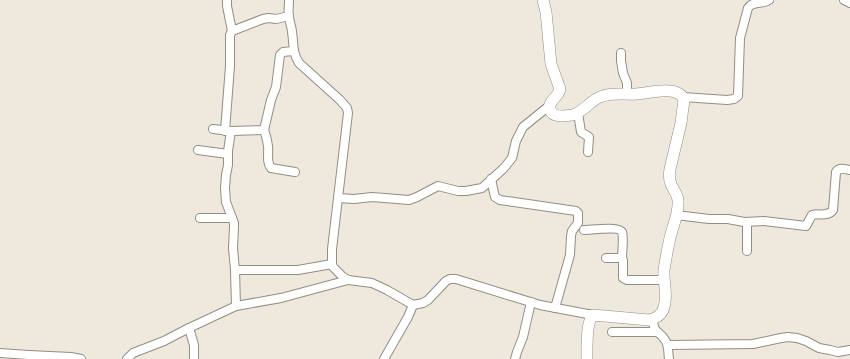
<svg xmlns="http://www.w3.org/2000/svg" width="850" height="359" font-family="Rubik,sans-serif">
	<rect width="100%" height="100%" fill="#eee8dd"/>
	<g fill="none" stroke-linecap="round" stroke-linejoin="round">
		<g stroke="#938d83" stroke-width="10">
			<g id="street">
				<path d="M 227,0 L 227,6 L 232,31"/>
				<path d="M 289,0 C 289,5 288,11 289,16 C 289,22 292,27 292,32 C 294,44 292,52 299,63 L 340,100 L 347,108 L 348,113 L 332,249 L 332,264 L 333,267 L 343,277 L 348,280 L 372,283 L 387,290 L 413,305 L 423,303 L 428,300 L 446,281 L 450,279 L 456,279 L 540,305 L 593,315"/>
				<path d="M 844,0 L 850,3"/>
				<path d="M 621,53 L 621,61 L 623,73 L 627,83 L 627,94"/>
				<path d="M 683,97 L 727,100 L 734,99 L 738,96 L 740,38 L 748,8 C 753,0 763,5 769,0"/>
				<path d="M 578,113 L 581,132 L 589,137 L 588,152"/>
				<path d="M 213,129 L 231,131 L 264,130 L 271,100 L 276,87 L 280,55 L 283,52 L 293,51"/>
				<path d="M 264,130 C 266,135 267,140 268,146 C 269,153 266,162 271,168 L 295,172"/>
				<path d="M 225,131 L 230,66 L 230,35 L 232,31 L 263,19 L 269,18 L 276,19 L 289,16"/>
				<path d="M 231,131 L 228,151 L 228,165 L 226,175 L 225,188 L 226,202 L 234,223 L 234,227 L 233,248 L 235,270 L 236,306"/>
				<path d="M 198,150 L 228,154"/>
				<path d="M 491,179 L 495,197 L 500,200 L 576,211 L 578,213 L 578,223 L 572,231 L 571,236 L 570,255 L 555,308"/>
				<path d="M 338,198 L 354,199 L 372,197 L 409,200 L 417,197 L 438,186 L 458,191 L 466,191 L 482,188 L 504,168 L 512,158 L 516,141 L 523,127 L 549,106"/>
				<path d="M 676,215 L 709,219 L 728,219 L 744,222 L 764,221 L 806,226 L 812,215 C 819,213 828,217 833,210 L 836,172 C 839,167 845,169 850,170"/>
				<path d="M 200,218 L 232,218"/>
				<path d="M 584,230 C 591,230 619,226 622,232 C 624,237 622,253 622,258"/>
				<path d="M 747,251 L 747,222"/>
				<path d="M 606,258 L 622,258 L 623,260 L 623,278 L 627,280 L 664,280"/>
				<path d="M 235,270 L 298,270 L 332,264"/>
				<path d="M 653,319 C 654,335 658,329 665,340 C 669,345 668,353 669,359"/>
				<path d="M 189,328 L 194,345 L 194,359"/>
				<path d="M 612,332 L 657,332"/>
				<path d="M 668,345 L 753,344 L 781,338 L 788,337 L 797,338 L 806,341 L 819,348 L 830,350 L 838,352 L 850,350"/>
				<path d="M 0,353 L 29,355 L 71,357 L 81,359"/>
				<path d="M 127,359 L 133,353 L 164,341 L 189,328 L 236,306 L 281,298 L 348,280"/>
				<path d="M 384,359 L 408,317 L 413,305"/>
				<path d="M 515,359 L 517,352 L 523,337 L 531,302"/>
			</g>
		</g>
		<g stroke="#938d83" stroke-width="12">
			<path id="secondary" d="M 543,0 L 546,12 L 551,64 L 560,89 C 559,97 547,101 550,110 C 553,118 565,116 572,115 C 581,114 590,101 600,97 C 611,92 625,95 636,94 C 648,93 658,90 670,91 C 674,91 678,93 681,95 L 684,100 L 681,123 L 670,169 C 669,174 669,179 671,184 C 673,190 678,194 678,201 C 679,212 674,223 671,234 C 668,245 666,258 664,270 C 663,282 668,295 664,307 C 662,315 657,318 649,320 L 593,315 C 586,322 587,349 587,359"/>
		</g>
		<use href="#street" stroke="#fff" stroke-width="8"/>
		<use href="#secondary" stroke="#fff" stroke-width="11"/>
	</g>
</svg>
